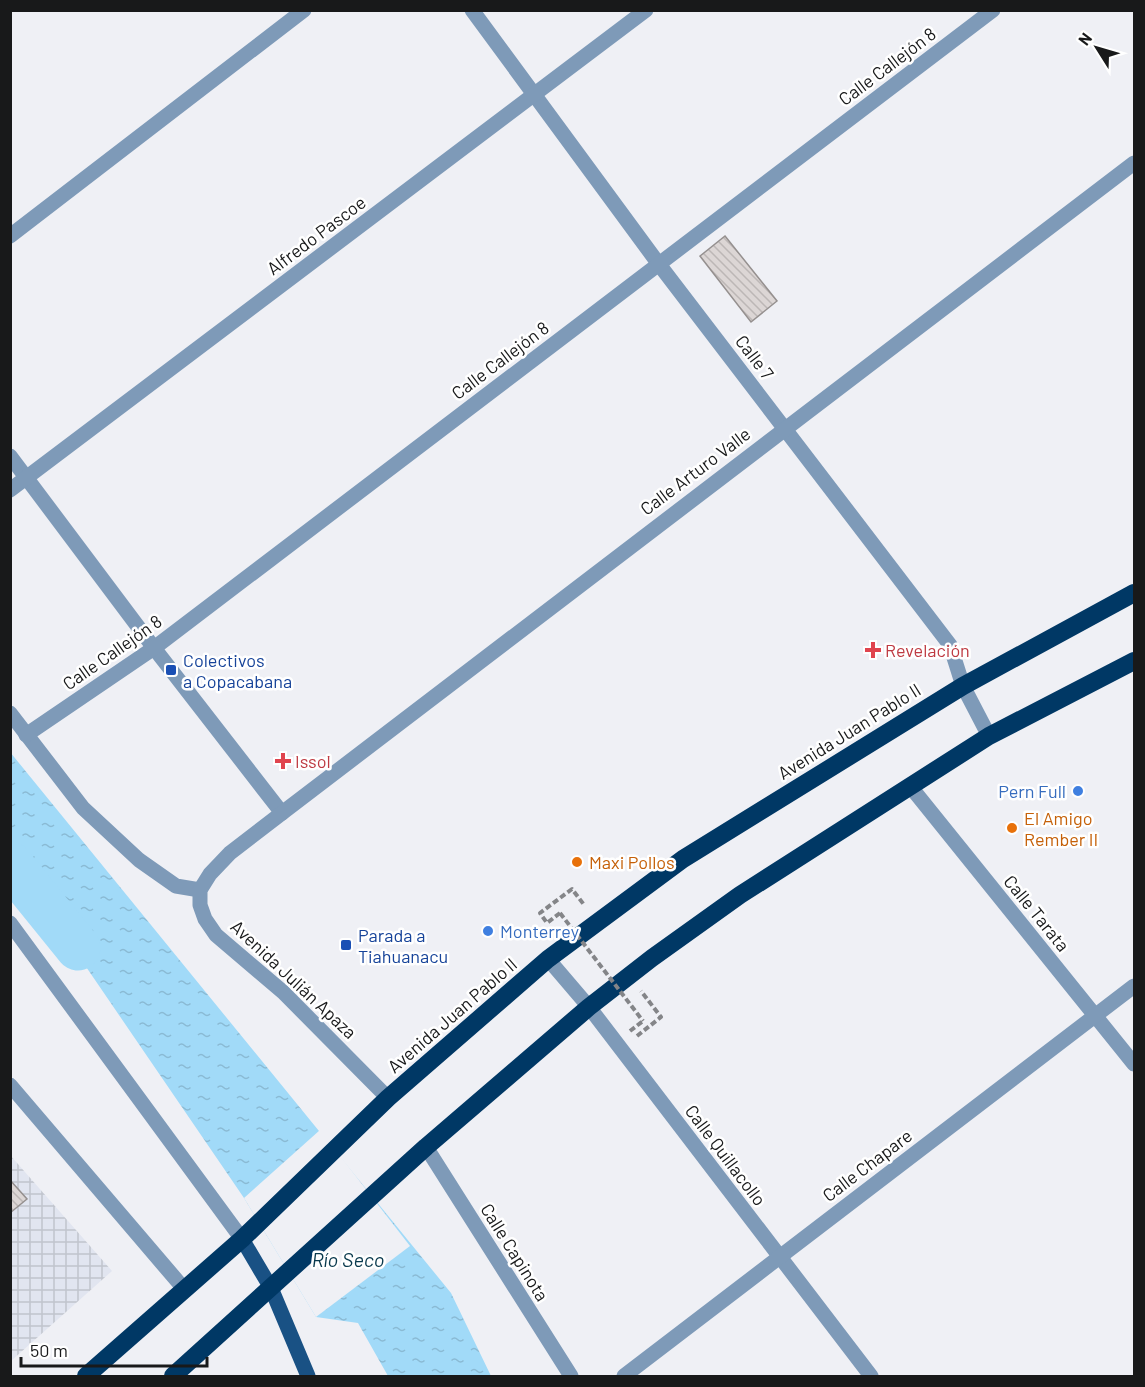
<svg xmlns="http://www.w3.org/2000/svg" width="1145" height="1387" font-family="Barlow,sans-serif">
	<defs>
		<pattern id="industrial-grid" width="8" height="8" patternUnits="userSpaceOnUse" patternTransform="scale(1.5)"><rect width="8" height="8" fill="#e1e5f0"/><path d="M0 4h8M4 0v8" fill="none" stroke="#c0c4cd"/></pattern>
		<pattern id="water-ripples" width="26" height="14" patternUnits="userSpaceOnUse" patternTransform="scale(1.5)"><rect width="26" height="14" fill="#a1daf8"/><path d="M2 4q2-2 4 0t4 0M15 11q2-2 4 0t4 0" fill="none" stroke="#8abad4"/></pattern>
		<pattern id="building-back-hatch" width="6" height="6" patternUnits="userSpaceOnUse" patternTransform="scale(1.5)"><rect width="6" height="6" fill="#dcd6d5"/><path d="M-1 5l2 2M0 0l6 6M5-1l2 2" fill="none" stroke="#bcb7b6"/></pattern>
	</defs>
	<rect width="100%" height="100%" fill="#eff0f5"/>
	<path fill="url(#industrial-grid)" d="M 10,1155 L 112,1271 L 11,1361 L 10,1361 Z"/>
	<path fill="url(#water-ripples)" d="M 10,752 L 451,1293 L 491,1376 L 388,1376 L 358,1323 L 316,1317 L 244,1198 L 11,857 Z"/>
	<path fill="#eff0f5" d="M 320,1130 L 410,1246 L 316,1317 L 244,1198 Z"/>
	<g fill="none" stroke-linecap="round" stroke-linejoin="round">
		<path stroke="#a1daf8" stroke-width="45" d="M 10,864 L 78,948"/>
	</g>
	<g fill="url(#building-back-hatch)" stroke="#95908f" stroke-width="1.5">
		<path d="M 725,236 L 777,301 L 751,322 L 700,256 Z"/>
		<path d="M 10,1180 L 27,1199 L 10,1213 Z"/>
	</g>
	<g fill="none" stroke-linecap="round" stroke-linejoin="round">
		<g stroke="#848588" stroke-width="4" stroke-dasharray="6 3" stroke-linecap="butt">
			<path d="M 560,913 L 547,923 L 540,913 L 572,889 L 585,906"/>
			<path d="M 630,1031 L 643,1021"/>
			<path d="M 637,1036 L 661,1017 L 641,991"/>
		</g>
		<g stroke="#7e9ab8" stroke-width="15">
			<path d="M 472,10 L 658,263 L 950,645 L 963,686 L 989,736"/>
			<path d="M 10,236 L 304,10"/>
			<path d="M 10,456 L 154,648 L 282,813"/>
			<path d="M 10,490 L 646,10"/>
			<path d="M 10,713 L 83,808 L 139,860 L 176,886 L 200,890"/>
			<path d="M 26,735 L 154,648 L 993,10"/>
			<path d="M 910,786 L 1134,1064"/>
			<path d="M 10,923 L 242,1239"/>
			<path d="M 548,959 L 589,1007 L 871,1376"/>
			<path d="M 10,1085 L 185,1290"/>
			<path d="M 388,1098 L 283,992 L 216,935 L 205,919 L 200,905 L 200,890 L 210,874 L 230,853 L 282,813 L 1134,163"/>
			<path d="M 426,1147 L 571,1376"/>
			<path d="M 624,1376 L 1134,986"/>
		</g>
		<path stroke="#195184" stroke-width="15" d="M 242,1239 L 271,1288 L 308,1376"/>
		<g stroke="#003865" stroke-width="18">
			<path d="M 86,1376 L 242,1239 L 388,1098 L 548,959 L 683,859 L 963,686 L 1134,593"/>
			<path d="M 173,1376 L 426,1147 L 589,1007 L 652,958 L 740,895 L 989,736 L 1134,661"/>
		</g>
		<path stroke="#848588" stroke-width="4" stroke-dasharray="6 3" stroke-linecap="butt" d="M 560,913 L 643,1021"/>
	</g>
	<g fill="#e0444e" stroke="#fff" stroke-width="2">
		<path d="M870 641h6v6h6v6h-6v6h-6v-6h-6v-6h6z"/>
		<path d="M280 752h6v6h6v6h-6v6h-6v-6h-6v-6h6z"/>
	</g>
	<g fill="#1a4fb4" stroke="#fff" stroke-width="2">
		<rect x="165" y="664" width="12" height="12" rx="3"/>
		<rect x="340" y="939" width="12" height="12" rx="3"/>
	</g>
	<g fill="#3f7fe0" stroke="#fff" stroke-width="2">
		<circle cx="1078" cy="791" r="6"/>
		<circle cx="488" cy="931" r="6"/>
	</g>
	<g fill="#e8710a" stroke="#fff" stroke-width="2">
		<circle cx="1012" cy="828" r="6"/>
		<circle cx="577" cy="862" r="6"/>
	</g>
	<g text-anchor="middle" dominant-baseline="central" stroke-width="5" stroke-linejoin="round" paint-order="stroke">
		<g font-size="18" fill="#18191a" stroke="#fff">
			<text transform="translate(887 66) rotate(-37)">Calle Callejón 8</text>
			<text transform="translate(316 235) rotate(-37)">Alfredo Pascoe</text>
			<text transform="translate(755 357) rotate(53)">Calle 7</text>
			<text transform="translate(500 360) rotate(-37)">Calle Callejón 8</text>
			<text transform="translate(695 471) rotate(-37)">Calle Arturo Valle</text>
			<text transform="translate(112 652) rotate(-35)">Calle Callejón 8</text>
			<text transform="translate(849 731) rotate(-32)">Avenida Juan Pablo II</text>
			<text transform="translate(1037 913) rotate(51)">Calle Tarata</text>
			<text transform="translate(294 979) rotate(43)">Avenida Julián Apaza</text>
			<text transform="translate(452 1015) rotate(-41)">Avenida Juan Pablo II</text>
			<text transform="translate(726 1155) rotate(53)">Calle Quillacollo</text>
			<text transform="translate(867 1165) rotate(-37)">Calle Chapare</text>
			<text transform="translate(515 1252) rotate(58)">Calle Capinota</text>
		</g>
		<g font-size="18" fill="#be3a42" stroke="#fff" text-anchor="start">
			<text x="885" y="650">Revelación</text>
			<text x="295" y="761">Issol</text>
		</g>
		<g font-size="18" fill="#164399" stroke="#fff" text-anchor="start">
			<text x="183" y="660">Colectivos<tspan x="183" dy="21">a Copacabana</tspan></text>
			<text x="358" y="935">Parada a<tspan x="358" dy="21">Tiahuanacu</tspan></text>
		</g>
		<g font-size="18" fill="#366cbe" stroke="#fff" text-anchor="end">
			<text x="1066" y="791">Pern Full</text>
			<text x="500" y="931" text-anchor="start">Monterrey</text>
		</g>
		<g font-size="18" fill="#c56008" stroke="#fff" text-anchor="start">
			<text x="1024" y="818">El Amigo<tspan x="1024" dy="21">Rember II</tspan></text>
			<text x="589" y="862">Maxi Pollos</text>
		</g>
		<g font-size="20" font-style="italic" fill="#08384c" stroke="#fff">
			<text x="348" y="1259">Río Seco</text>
		</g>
	</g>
	<rect width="1145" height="1387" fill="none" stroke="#18191a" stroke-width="24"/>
	<g transform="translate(1097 48) rotate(307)" stroke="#ffffff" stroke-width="4.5" paint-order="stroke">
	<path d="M0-4.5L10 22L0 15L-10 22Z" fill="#18191a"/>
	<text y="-9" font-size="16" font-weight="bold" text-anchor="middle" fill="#18191a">N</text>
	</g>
	<path d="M21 1357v9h186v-9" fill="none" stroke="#18191a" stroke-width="3"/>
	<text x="30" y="1357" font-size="18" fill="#18191a" stroke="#ffffff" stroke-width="4.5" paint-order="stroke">50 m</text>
</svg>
